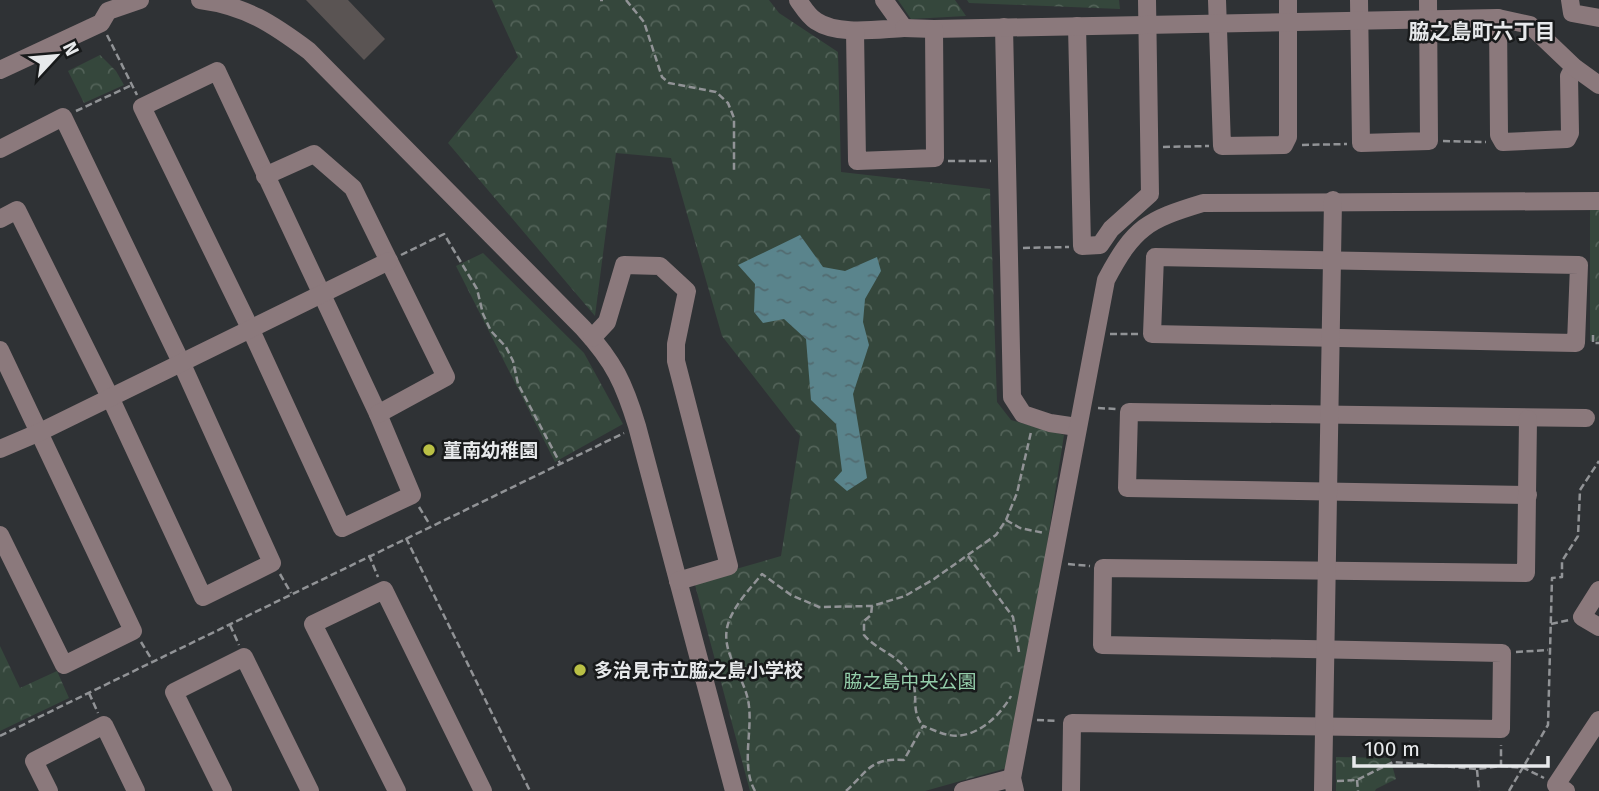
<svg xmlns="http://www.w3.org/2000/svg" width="1599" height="791" font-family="'Fira Sans','Noto Sans JP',sans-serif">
	<defs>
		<pattern id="forest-crowns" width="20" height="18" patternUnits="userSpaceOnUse" patternTransform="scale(1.75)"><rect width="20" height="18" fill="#35473c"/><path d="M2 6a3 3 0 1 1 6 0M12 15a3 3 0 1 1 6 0" fill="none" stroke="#526258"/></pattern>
		<pattern id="water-ripples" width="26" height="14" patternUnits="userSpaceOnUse" patternTransform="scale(1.75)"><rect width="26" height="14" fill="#5a848c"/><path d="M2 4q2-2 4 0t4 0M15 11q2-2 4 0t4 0" fill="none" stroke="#526b70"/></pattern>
	</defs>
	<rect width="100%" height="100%" fill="#2f3235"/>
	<g fill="url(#forest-crowns)">
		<path d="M 492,0 L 769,0 L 779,13 L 838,52 L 841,172 L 990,189 L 997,402 L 1011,420 L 1064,435 L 1014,758 L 1007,768 L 925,791 L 750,791 L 694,581 L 781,556 L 800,436 L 722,336 L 671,158 L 616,153 L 595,316 L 448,143 L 518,57 Z"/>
		<path d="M 898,0 L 955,0 L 966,16 L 911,19 Z"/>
		<path d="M 967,0 L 1119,0 L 1120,9 L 969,3 Z"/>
		<path d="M 100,55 L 116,71 L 124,85 L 84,103 L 68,71 Z"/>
		<rect x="1590" y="208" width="9" height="133"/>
		<path d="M 483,253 L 584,353 L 623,424 L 555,462 L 456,266 Z"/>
		<path d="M 0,646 L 20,688 L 57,671 L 69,698 L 0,731 Z"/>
		<path d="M 1336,757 L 1390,758 L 1396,779 L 1376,789 L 1375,791 L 1336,791 Z"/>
	</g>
	<path fill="url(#water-ripples)" d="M 800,235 L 823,267 L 845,271 L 877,257 L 881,271 L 865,299 L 863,322 L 869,345 L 853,394 L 867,478 L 847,491 L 834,480 L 842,471 L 836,424 L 811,400 L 806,339 L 784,319 L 763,323 L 754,312 L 755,284 L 738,265 Z"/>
	<path fill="#5a5453" d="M 306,0 L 348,0 L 385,39 L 364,60 Z"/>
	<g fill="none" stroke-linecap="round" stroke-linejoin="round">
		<g stroke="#919396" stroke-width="2.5" stroke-dasharray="7 3.5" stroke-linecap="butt">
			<path d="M 600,0 L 603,0"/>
			<path d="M 626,0 L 644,22 L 662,77 L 669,83 L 716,92 L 728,103 L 734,118 L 734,172"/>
			<path d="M 107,35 L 137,95"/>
			<path d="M 76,111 L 132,85"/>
			<path d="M 1443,141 L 1486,142"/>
			<path d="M 1302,145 L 1347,144"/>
			<path d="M 1163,147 L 1209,146"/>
			<path d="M 948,161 L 991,161"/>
			<path d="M 1023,248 L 1069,247"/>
			<path d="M 401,255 L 444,234 L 477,289 L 483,314 L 491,331 L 506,347 L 513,361 L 518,384 L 560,463"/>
			<path d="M 1110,334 L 1138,334"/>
			<path d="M 1593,335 L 1593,343 L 1599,343"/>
			<path d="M 1098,408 L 1116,409"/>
			<path d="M 419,507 L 430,525"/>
			<path d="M 1006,520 L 1020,528 L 1044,533"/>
			<path d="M 406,538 L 530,791"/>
			<path d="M 369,555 L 378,577"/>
			<path d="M 968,556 L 1013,617 L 1019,652"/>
			<path d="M 1068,564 L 1090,566"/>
			<path d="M 280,574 L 291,593"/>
			<path d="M 872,606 L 871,615 L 864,621 L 864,635 C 878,652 902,655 912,679 C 919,696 910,710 923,726"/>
			<path d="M 1551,624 L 1569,620"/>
			<path d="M 230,625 L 239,645"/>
			<path d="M 141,642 L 152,660"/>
			<path d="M 1516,652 L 1548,650"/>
			<path d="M 89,693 L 98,713"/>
			<path d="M 1037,720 L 1058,721"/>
			<path d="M 0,736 L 624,433"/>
			<path d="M 1501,766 L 1524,768 L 1544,778"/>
			<path d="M 1477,770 L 1479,791"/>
			<path d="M 1357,780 L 1358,791"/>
			<path d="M 1337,781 L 1357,780 L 1393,762 L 1477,769 L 1501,766 L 1501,745"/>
			<path d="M 755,791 C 740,765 754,728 748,700 C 743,675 722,654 727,628 C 731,608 750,589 762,574 L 791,595 L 819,607 L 872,606 L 905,596 L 934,579 L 996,535 L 1006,520 L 1017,493 L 1031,432"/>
			<path d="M 846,791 C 869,770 870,758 904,760 L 923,726 C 932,729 941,734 949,735 C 975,740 1000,716 1011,696"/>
			<path d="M 1509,791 L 1548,725 L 1552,578 L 1562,577 L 1562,561 L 1578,536 L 1580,490 L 1599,461"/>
		</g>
		<g stroke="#8b797c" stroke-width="18">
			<path d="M 200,0 C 246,6 273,24 309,51 L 583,328 C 614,362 624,383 637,426 L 734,791"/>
			<path d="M 798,0 C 803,7 808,16 816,21 C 838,36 879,29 904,28 L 884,0"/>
			<path d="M 1217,0 L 1222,146 L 1284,145 L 1288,137 L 1288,0"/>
			<path d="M 1359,0 L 1361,143 L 1429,141 L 1428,0"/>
			<path d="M 1570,0 L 1572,13 L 1599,18"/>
			<path d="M 1498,18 L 1499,135 L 1503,142 L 1567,139 L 1570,133 L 1569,76 L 1574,67"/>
			<path d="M 1077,26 L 1082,246 L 1100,245 L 1111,229 L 1150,194 L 1147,0"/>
			<path d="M 1004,27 L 1012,397 L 1023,414 L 1050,423 L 1077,427"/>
			<path d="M 904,28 L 934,29 L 1498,18 L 1530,25 L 1574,67 L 1599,85"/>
			<path d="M 855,31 L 857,161 L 935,158 L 934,29"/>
			<path d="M 0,70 L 101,23 L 108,11 L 140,0"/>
			<path d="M 217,71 L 378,414 L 412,495 L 342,528 L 250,328 L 142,107 Z"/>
			<path d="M 0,149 L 63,117 L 181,362 L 272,563 L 203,597 L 110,397 L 17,210 L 0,219"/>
			<path d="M 265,176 L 314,154 L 353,188 L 446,377 L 378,414"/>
			<path d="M 1155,257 L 1579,265 L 1576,343 L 1152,334 Z"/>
			<path d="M 592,338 L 607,322 L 624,265 L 660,266 L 687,291 L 676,344 L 676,361 L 729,566 L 678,581"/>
			<path d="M 0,350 L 133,631 L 64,665 L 0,535"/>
			<path d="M 0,449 L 40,432 L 389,261"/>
			<path d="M 1528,495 L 1127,488 L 1129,412 L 1586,418"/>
			<path d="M 1599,590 L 1582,617 L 1599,627"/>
			<path d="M 49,791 L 34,761 L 104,725 L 136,791"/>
			<path d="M 223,791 L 174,692 L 244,657 L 310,791"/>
			<path d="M 397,791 L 313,624 L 384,590 L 483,791"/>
			<path d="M 963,791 L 1012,778"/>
			<path d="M 1015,791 L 1012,778 L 1106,280 C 1134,227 1147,220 1203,203 L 1599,201"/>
			<path d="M 1071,791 L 1072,723 L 1501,729 L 1502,653 L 1102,645 L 1103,568 L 1526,573 L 1528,419"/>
			<path d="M 1323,791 L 1333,200"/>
			<path d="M 1566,791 L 1556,785 L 1599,720"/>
		</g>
	</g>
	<g fill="#bac045" stroke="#181a1b" stroke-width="2.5">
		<circle cx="429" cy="450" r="7"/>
		<circle cx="580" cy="670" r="7"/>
	</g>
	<g text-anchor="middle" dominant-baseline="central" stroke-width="5" stroke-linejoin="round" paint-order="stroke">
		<g font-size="19" font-weight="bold" fill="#e7e9eb" stroke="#181a1b" text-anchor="start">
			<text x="443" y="450">菫南幼稚園</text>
			<text x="594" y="670">多治見市立脇之島小学校</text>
		</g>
		<g font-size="19" fill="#94ceaa" stroke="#181a1b">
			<text x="910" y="681">脇之島中央公園</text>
		</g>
		<g font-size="21" font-weight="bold" fill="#e7e9eb" stroke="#181a1b">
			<text x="1482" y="32">脇之島町六丁目</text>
		</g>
	</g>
	<g transform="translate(56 56) rotate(64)" stroke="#181a1b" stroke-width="5" paint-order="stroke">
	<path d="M0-5L12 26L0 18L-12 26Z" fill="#e7e9eb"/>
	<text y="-10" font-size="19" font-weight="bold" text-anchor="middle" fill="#e7e9eb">N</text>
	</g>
	<path d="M1354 756v10h194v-10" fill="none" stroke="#e7e9eb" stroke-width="3.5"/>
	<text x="1364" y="756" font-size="21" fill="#e7e9eb" stroke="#181a1b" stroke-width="5" paint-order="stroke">100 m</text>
</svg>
